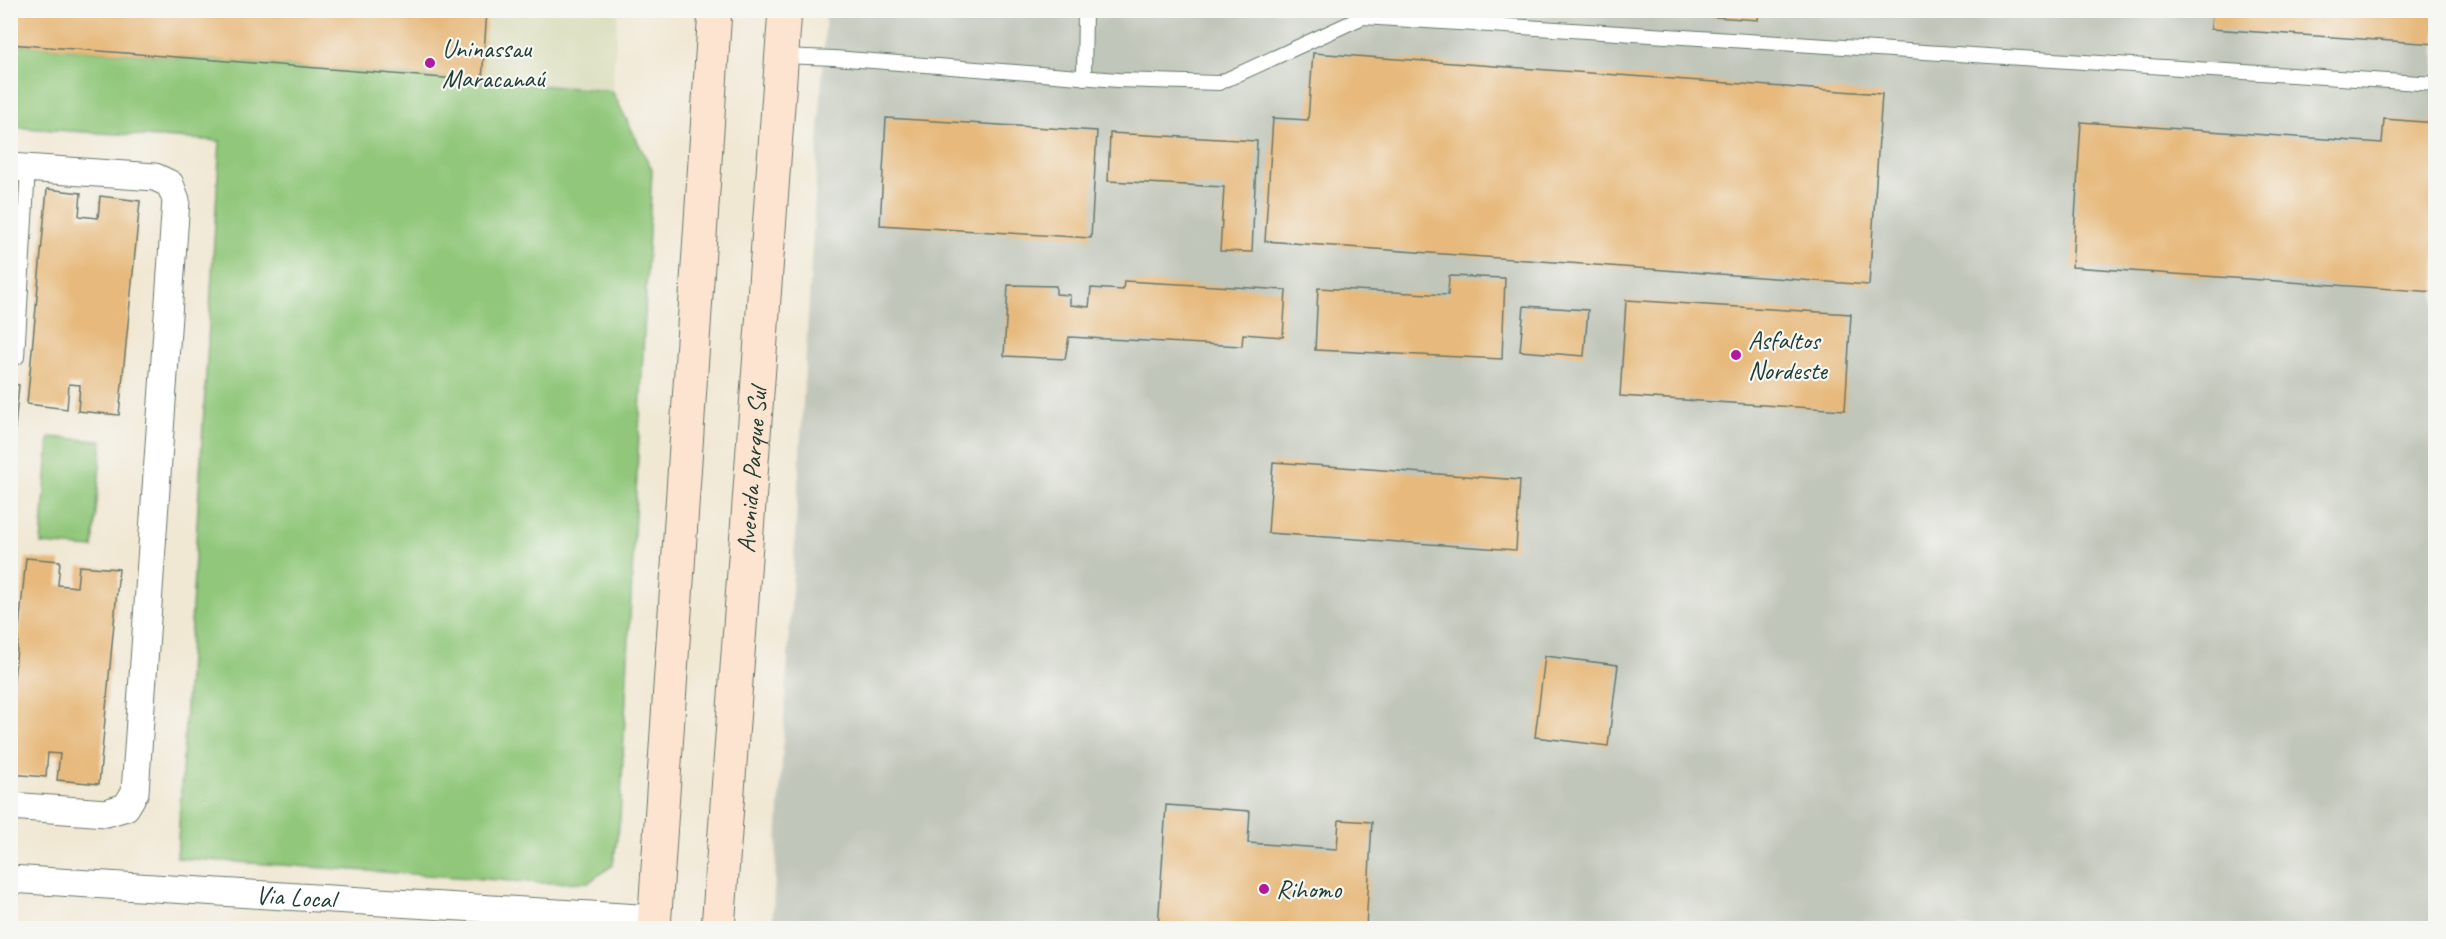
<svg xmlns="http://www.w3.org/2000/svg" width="2446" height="939" font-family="Caveat,sans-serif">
	<rect width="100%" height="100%" fill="#f6f6f2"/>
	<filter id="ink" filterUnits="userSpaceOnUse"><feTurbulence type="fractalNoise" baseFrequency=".0167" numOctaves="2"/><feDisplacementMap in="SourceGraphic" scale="12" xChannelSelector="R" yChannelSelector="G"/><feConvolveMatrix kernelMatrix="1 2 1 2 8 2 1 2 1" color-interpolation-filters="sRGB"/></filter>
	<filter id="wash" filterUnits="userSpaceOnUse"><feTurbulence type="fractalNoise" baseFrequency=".008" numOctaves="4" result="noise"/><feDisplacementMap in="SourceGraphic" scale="24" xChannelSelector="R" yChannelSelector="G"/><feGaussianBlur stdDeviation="1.35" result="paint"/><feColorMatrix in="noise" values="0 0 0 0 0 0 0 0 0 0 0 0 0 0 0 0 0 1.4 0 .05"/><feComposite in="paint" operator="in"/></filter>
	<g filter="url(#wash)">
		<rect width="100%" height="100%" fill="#f1e8d4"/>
		<path fill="#dbdebd" d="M 10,11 L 618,11 L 612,91 L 11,44 Z"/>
		<path fill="#c1c6ba" d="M 826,11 L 2435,11 L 2435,928 L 772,928 Z"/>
		<g fill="#91c77a" stroke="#588257" stroke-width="1.5">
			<path d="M 11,44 L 612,91 L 652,170 L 620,819 L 613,865 L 589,882 L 542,883 L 177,858 L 220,141 L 11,127 Z"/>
			<path d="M 49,437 L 102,441 L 93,548 L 41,544 Z"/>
		</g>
		<g id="blocks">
			<g fill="#e7b97c">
				<path d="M 10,10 L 487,10 L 482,81 L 10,44 Z"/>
				<path d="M 949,10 L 1029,10 L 1028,17 L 949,12 Z"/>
				<path d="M 1643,10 L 1759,10 L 1758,20 L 1643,12 Z"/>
				<path d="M 2212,10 L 2436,10 L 2436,44 L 2211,29 Z"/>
				<path d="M 1313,53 L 1882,94 L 1869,285 L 1265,241 L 1273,118 L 1308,120 Z"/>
				<path d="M 886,118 L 1097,131 L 1091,238 L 880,225 Z"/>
				<path d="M 2384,119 L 2436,123 L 2436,292 L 2072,267 L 2081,122 L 2382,143 Z"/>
				<path d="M 1110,133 L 1257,141 L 1252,252 L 1220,251 L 1224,187 L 1108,181 Z"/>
				<path d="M 47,189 L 81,193 L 79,216 L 98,218 L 100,196 L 140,201 L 119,415 L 78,411 L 80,385 L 69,384 L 67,409 L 27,404 Z"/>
				<path d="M 1449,276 L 1505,278 L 1502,359 L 1315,350 L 1318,288 L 1448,295 Z"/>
				<path d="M 1124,281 L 1286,290 L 1283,337 L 1243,334 L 1242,346 L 1069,337 L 1065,359 L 1004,356 L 1008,285 L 1056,286 L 1056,294 L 1070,295 L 1070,305 L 1089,307 L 1091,288 L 1123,290 Z"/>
				<path d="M 1626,300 L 1851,314 L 1845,410 L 1620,396 Z"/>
				<path d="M 1524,306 L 1588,310 L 1584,356 L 1520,351 Z"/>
				<path d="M 10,384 L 19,385 L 12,459 L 10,459 Z"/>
				<path d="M 1273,462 L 1520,480 L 1516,550 L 1268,533 Z"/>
				<path d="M 26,558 L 60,561 L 58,585 L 77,587 L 79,566 L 119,569 L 99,784 L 57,780 L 60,754 L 48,753 L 46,777 L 10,774 L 10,719 Z"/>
				<path d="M 1545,656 L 1618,665 L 1608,746 L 1535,737 Z"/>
				<path d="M 1166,805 L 1250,811 L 1248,843 L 1337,849 L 1339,820 L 1372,822 L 1366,928 L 1158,928 Z"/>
			</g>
		</g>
	</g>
	<g filter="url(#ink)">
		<use href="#blocks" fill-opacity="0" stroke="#68796c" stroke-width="1.5"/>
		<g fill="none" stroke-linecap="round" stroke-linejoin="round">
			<g stroke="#68796c" stroke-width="16">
				<g id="lane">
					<path d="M 781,56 L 834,58 L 1118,80 L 1219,83 L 1363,17 L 2436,84"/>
					<path d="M 1084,78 L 1085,10"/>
					<path d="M 17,357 L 28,168"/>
				</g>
			</g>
			<g stroke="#68796c" stroke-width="29">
				<g id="street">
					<path d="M 10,167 L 155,177 L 170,184 L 176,200 L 135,792 L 126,807 L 106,813 L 10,806"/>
					<path id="s1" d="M 10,879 L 655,919"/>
				</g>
			</g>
			<g stroke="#68796c" stroke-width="35">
				<g id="secondary">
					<path d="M 654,928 L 715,10"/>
					<path id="s2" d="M 718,928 L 785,10"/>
				</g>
			</g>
			<use href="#lane" stroke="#fff" stroke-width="14"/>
			<use href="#street" stroke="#fff" stroke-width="27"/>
			<use href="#secondary" stroke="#fde4d0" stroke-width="33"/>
		</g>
	</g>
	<g fill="#b5179e" stroke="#f6f6f2" stroke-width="2">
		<circle cx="430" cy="63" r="6"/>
		<circle cx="1736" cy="355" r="6"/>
		<circle cx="1264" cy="889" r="6"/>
	</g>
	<g text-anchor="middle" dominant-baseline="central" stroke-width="4.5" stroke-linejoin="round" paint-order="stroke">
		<g font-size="26" fill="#1f3d34" stroke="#f6f6f2" text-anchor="start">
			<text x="442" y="48">Uninassau<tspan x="442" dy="30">Maracanaú</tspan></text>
			<text x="1748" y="340">Asfaltos<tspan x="1748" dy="30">Nordeste</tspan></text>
			<text x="1276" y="889">Rihomo</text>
		</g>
		<g font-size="26" fill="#1f3d34" stroke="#f6f6f2">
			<text stroke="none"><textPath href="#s2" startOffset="459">Avenida Parque Sul</textPath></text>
			<text stroke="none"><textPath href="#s1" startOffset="286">Via Local</textPath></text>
		</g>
	</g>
	<rect width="2446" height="939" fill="none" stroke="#f6f6f2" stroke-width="36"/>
</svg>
